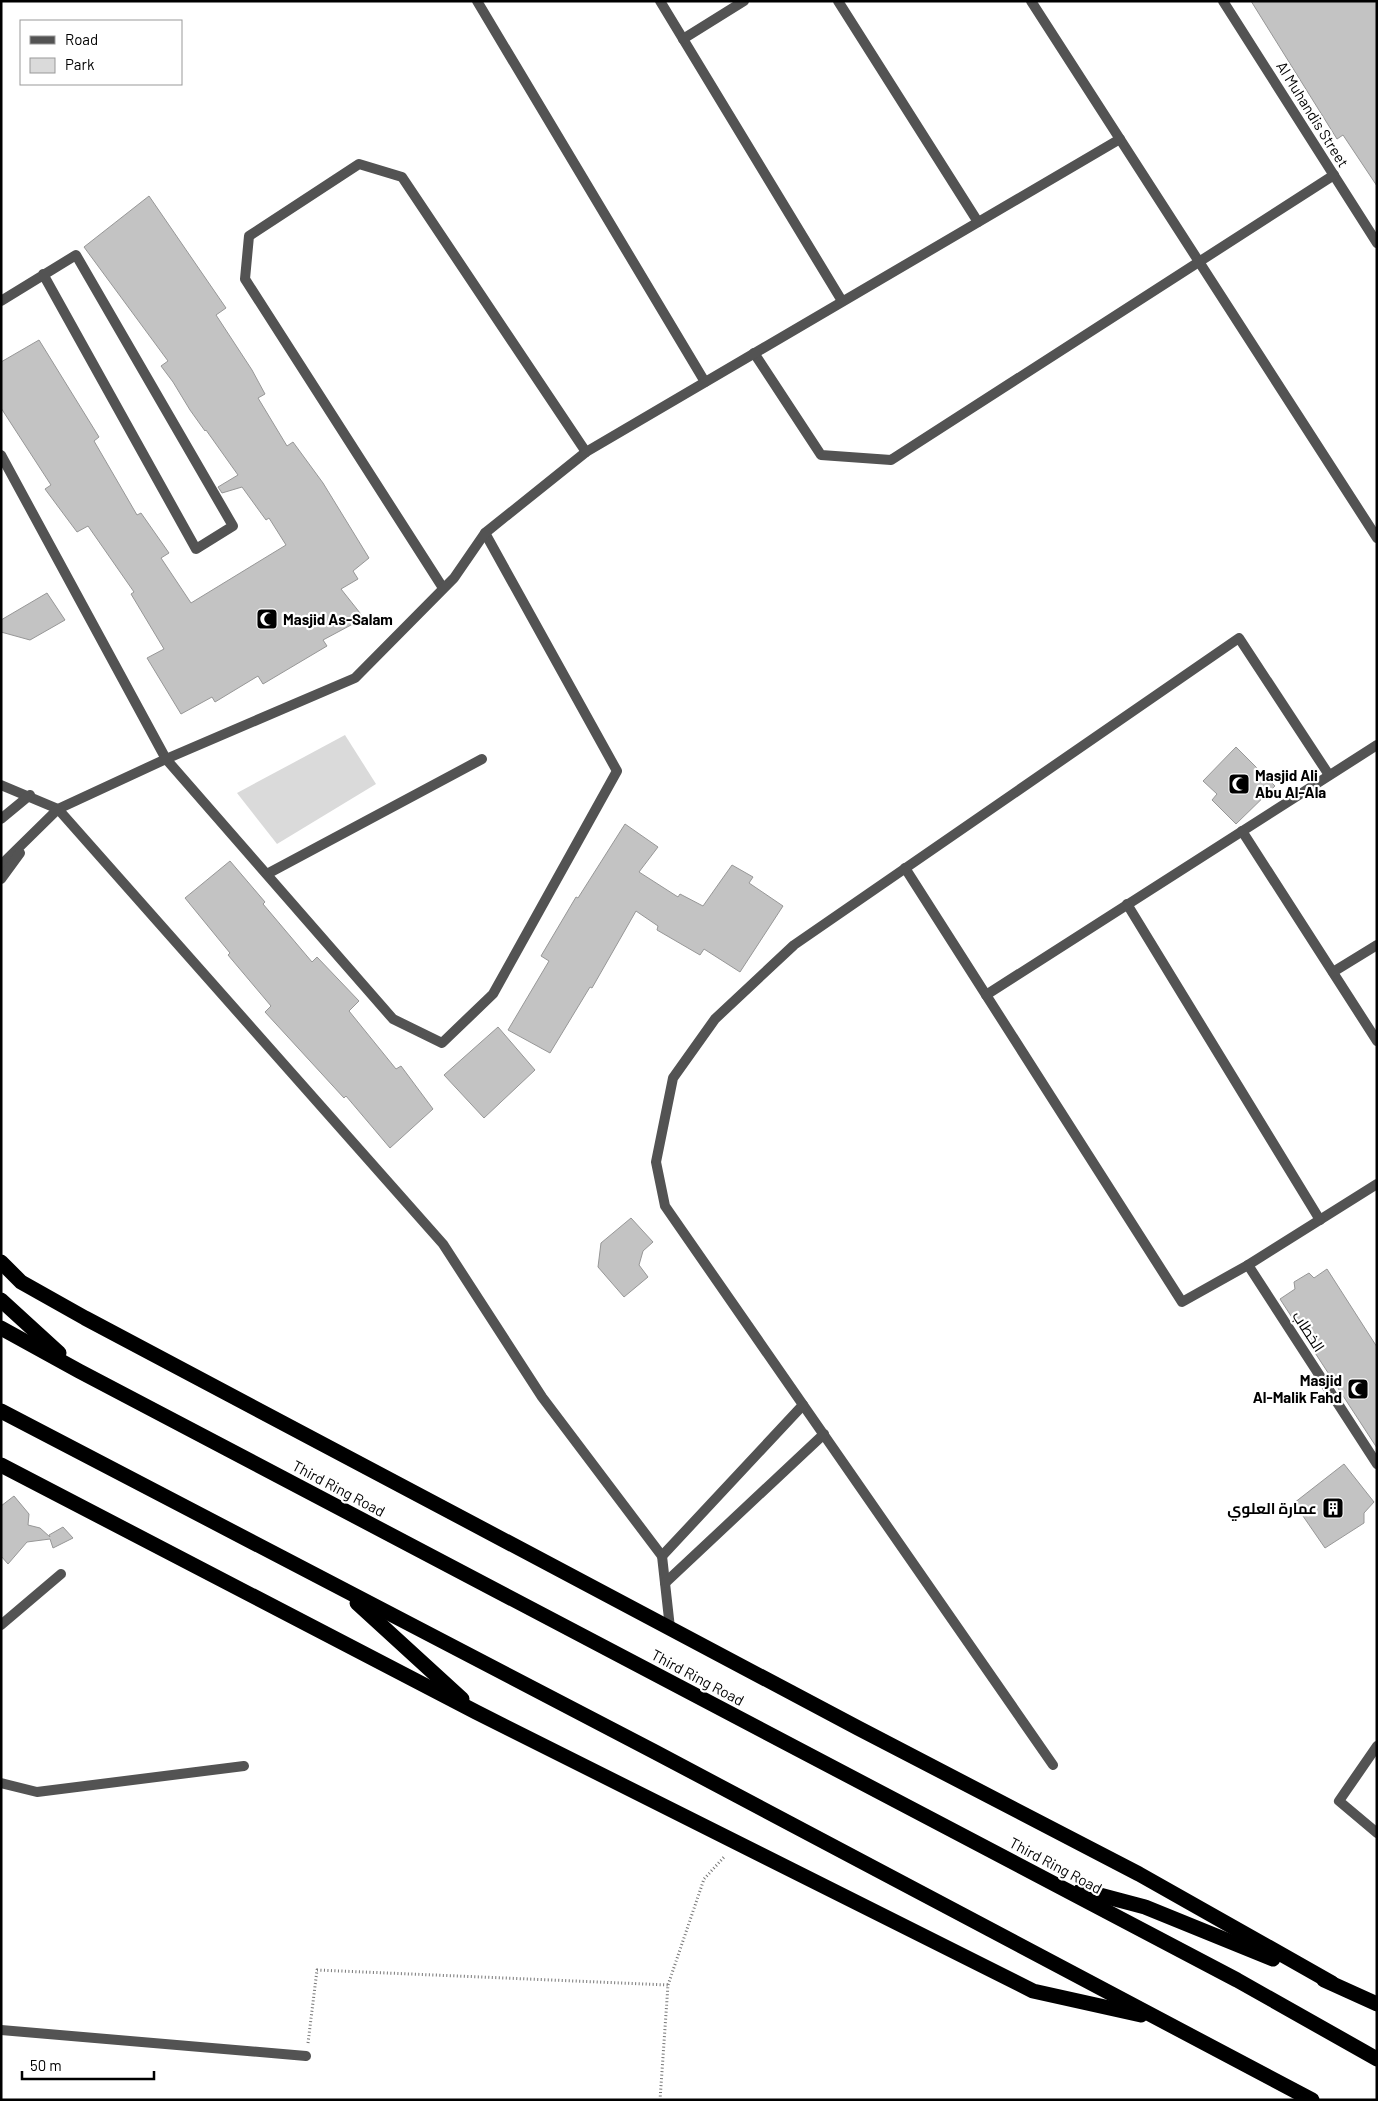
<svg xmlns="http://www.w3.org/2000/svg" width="1378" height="2101" font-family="Barlow,Cairo,sans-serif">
	<rect width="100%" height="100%" fill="#fff"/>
	<path fill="#dadada" d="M 345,735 L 376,784 L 277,844 L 237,793 Z"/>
	<g fill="#c3c3c3" stroke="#979797">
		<path d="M 1251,1 L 1377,1 L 1377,186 L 1343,135 L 1337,139 Z"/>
		<path d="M 149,196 L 226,308 L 216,315 L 252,370 L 265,394 L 258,398 L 287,446 L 293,442 L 323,483 L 369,558 L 353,571 L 358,579 L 341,589 L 364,618 L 323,640 L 327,646 L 263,684 L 258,676 L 215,702 L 212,697 L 181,714 L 147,658 L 164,649 L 131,594 L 134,592 L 88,526 L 77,532 L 45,489 L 51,485 L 1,408 L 1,362 L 39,340 L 99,437 L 94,441 L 137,515 L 141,513 L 169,553 L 161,558 L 191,603 L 286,545 L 269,518 L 266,520 L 242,487 L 222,493 L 218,487 L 238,475 L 206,430 L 205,431 L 190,410 L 173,382 L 161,366 L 168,361 L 84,247 Z"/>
		<path d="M 47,593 L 65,620 L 30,640 L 1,632 L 1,620 Z"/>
		<path d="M 1236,747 L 1275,786 L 1236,824 L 1212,800 L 1217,794 L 1203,781 Z"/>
		<path d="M 625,824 L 658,847 L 639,872 L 678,897 L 680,894 L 703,906 L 732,865 L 753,877 L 749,883 L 783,906 L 740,972 L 704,949 L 700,955 L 657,930 L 658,926 L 636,911 L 592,988 L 590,987 L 550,1053 L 508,1030 L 549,961 L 541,956 L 576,897 L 578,898 Z"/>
		<path d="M 230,861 L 265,902 L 263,904 L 312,962 L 317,957 L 359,1001 L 349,1011 L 396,1069 L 401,1066 L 433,1109 L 390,1148 L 346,1096 L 344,1098 L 265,1012 L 271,1006 L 228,955 L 230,953 L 185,898 Z"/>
		<path d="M 498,1027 L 535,1070 L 484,1118 L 444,1075 Z"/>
		<path d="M 631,1218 L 653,1242 L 643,1251 L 639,1265 L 648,1277 L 624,1297 L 598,1267 L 601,1243 Z"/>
		<path d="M 1327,1269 L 1377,1347 L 1377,1448 L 1280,1299 L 1295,1289 L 1294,1282 L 1309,1273 L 1314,1278 Z"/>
		<path d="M 1344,1464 L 1374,1502 L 1364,1513 L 1364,1523 L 1325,1548 L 1294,1503 Z"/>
		<path d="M 14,1496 L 29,1514 L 28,1525 L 40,1528 L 50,1537 L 49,1535 L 63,1527 L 73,1538 L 53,1548 L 50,1539 L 27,1542 L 8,1564 L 1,1556 L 1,1506 Z"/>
	</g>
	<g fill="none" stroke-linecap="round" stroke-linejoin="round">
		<g stroke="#757575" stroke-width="3" stroke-dasharray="1 2.5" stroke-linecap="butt">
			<path d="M 308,2043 L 317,1970 L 668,1985"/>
			<path d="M 660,2100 L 668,1985 L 704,1879 L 725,1856"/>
		</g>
		<g stroke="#535353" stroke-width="10">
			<path d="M 477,1 L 705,382"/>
			<path d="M 660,1 L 842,301"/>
			<path d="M 838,1 L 978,222"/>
			<path d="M 1031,1 L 1377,538"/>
			<path d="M 1223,1 L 1377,243"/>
			<path d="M 683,39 L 744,1"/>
			<path d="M 1,301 L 76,255 L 233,526 L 196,549 L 43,274"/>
			<path d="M 754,353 L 821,455 L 891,460 L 1334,175"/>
			<path d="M 1,455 L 166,759 L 393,1019 L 442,1043 L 493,994 L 617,771 L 485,533"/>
			<path d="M 443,588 L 245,279 L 249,236 L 359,164 L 402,177 L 586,452"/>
			<path d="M 1,785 L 58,809 L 443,1244 L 542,1397 L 662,1556 L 670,1628"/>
			<path d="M 1242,831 L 1377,1041"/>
			<path d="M 905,868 L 1182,1302 L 1248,1265 L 1377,1184"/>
			<path d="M 267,874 L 482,759"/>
			<path d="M 1127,904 L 1320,1220"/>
			<path d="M 1333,972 L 1377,945"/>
			<path d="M 986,995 L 1377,745"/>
			<path d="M 1248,1265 L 1377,1464"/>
			<path d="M 662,1556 L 803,1405"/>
			<path d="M 665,1583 L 824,1434"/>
			<path d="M 1,1625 L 61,1574"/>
			<path d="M 1377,1746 L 1339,1801 L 1377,1833"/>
			<path d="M 1053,1765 L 665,1206 L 656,1162 L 673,1078 L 715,1019 L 794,945 L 1239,638 L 1329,775"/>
			<path d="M 1,1783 L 37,1792 L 244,1766"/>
			<path d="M 1,2030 L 306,2056"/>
		</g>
		<g stroke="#535353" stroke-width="10">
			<path d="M 1,819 L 30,795"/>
			<path d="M 1,865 L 58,809 L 166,759 L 355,678 L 454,578 L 485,533 L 586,452 L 1120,139"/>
			<path d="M 1,879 L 20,853"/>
		</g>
		<g stroke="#000" stroke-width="15">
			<path d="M 1,1262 L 21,1282 L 85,1318 L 858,1728 L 1139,1874 L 1332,1983"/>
			<path d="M 1,1300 L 59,1353"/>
			<path d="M 1,1328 L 79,1371 L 1237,1980 L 1377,2059"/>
			<path d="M 1,1411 L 655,1752 L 1312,2100"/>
			<path d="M 1,1465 L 476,1712 L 1033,1991 L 1141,2015"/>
			<path d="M 357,1603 L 462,1699"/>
			<path d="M 1081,1890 L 1145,1907 L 1273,1959"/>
			<path d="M 1324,1980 L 1377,2004"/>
		</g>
	</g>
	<defs>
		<g id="mosque-square" transform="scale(1.125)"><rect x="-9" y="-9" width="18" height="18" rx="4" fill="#000" stroke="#fff"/><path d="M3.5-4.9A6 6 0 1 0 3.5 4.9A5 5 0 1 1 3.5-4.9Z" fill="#fff"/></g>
		<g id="building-square" transform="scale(1.125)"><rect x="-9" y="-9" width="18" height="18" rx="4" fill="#000" stroke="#fff"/><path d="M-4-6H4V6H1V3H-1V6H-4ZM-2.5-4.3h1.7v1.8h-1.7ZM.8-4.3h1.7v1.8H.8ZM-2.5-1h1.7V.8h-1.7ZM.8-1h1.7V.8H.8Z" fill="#fff"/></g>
	</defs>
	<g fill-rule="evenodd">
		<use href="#mosque-square" x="267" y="619"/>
		<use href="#mosque-square" x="1239" y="784"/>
		<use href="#mosque-square" x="1358" y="1389"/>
		<use href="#building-square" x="1333" y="1508"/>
	</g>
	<g text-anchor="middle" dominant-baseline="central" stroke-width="4.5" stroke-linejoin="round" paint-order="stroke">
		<g font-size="15" fill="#000" stroke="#fff">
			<text transform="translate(1313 114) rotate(58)">Al Muhandis Street</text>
			<text transform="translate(1309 1331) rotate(57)">الخطاب</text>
			<text transform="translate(339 1488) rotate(28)">Third Ring Road</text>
			<text transform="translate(698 1677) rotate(28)">Third Ring Road</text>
			<text transform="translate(1056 1865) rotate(28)">Third Ring Road</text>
		</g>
		<g font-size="15" font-weight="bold" fill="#000" stroke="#fff" text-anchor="start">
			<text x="283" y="619">Masjid As-Salam</text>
			<text x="1255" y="775">Masjid Ali<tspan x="1255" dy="17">Abu Al-Ala</tspan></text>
			<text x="1342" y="1380" text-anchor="end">Masjid<tspan x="1342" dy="17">Al-Malik Fahd</tspan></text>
			<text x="1317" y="1508" text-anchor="end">عمارة العلوي</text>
		</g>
	</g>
	<rect width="1378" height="2101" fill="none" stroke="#000000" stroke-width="5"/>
	<rect x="20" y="20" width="162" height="65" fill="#ffffff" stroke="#999999"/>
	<rect x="30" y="36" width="25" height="8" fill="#535353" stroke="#999999"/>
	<text x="65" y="45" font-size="15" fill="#000000">Road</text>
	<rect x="30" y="58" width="25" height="15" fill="#dadada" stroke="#999999"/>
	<text x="65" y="70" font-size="15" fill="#000000">Park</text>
	<path d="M22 2071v8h132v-8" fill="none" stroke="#000000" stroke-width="2.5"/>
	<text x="30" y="2071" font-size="15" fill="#000000" stroke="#ffffff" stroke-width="4" paint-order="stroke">50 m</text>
</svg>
